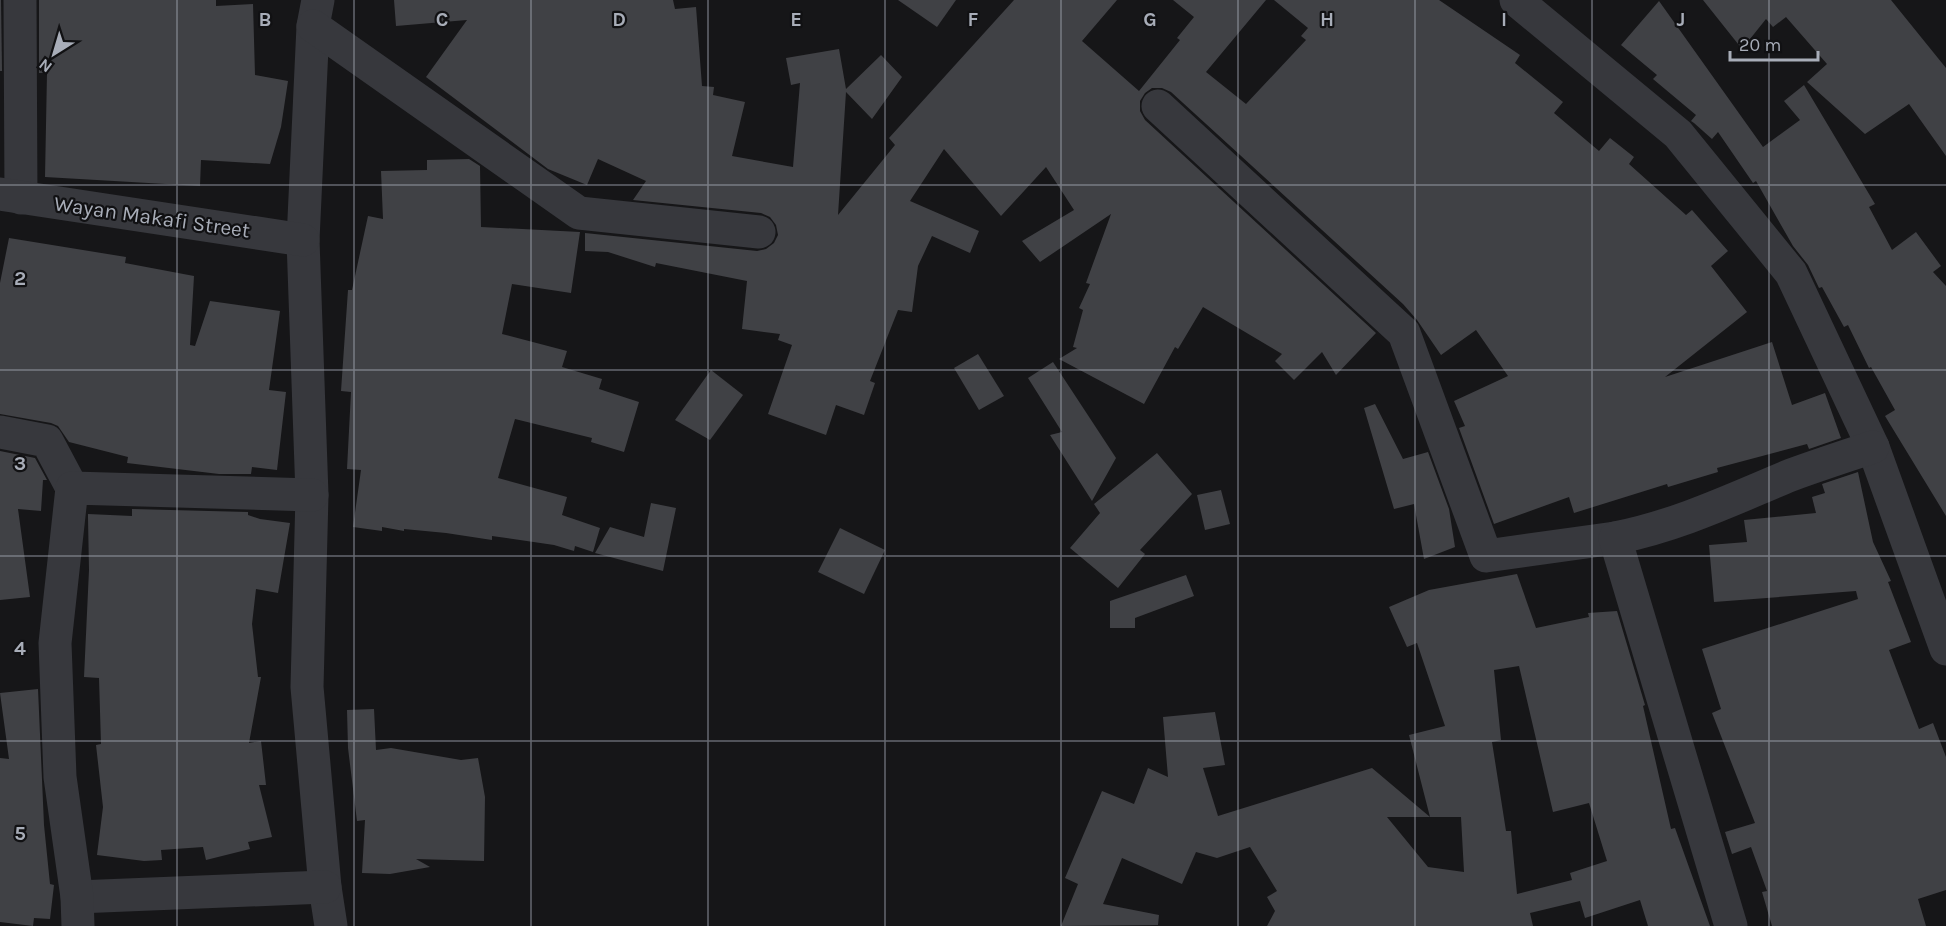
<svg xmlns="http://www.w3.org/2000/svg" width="1946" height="926" font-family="Karla,sans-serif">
	<rect width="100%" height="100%" fill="#161618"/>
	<g fill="#404145" fill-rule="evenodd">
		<path d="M 0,0 L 1,0 L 2,71 L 0,71 Z"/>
		<path d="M 39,0 L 216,0 L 216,6 L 253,4 L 255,75 L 288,81 L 281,127 L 270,164 L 201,160 L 200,186 L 45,177 L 47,73 L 39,73 Z"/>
		<path d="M 394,0 L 673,0 L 675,9 L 696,7 L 702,86 L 714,87 L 713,95 L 745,102 L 732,156 L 793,167 L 800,83 L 791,85 L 786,58 L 839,49 L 846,89 L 881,55 L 902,77 L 872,119 L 846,92 L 838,215 L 895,145 L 889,138 L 1014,0 L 1117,0 L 1082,41 L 1139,91 L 1180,40 L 1177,38 L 1194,17 L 1173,0 L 1266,0 L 1206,72 L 1246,104 L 1306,40 L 1301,36 L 1308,28 L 1274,0 L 1439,0 L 1520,55 L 1515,63 L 1563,102 L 1554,113 L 1599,151 L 1610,138 L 1634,157 L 1629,164 L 1686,215 L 1692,210 L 1728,251 L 1711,266 L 1747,312 L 1665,377 L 1772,342 L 1792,405 L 1825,393 L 1841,438 L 1809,449 L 1807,444 L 1717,468 L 1718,472 L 1668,487 L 1667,484 L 1574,513 L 1569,497 L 1494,524 L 1459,428 L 1465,426 L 1454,401 L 1508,376 L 1476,330 L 1441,355 L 1417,320 L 1403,304 L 1171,92 L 1162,88 L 1152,88 L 1145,93 L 1140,101 L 1140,111 L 1145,120 L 1376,333 L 1336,375 L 1322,352 L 1294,380 L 1275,361 L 1282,354 L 1203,307 L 1178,349 L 1175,347 L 1144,404 L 1059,359 L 1077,348 L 1073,347 L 1083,310 L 1079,308 L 1090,284 L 1086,283 L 1111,214 L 1040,262 L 1022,241 L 1074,210 L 1046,167 L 1001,216 L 944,149 L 910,201 L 979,231 L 970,253 L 932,236 L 918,266 L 912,312 L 898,310 L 870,381 L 875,383 L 864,415 L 836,405 L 826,435 L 768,414 L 792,345 L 778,340 L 780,334 L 742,329 L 747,281 L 656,263 L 655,267 L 608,252 L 585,251 L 585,233 L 757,251 L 766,249 L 774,243 L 778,235 L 776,225 L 770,217 L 761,213 L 633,200 L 646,181 L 598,159 L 587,185 L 548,169 L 426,77 L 467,20 L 396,26 Z"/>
		<path d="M 898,0 L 956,0 L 937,27 Z"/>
		<path d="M 1703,0 L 1891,0 L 1946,68 L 1946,156 L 1909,104 L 1865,134 L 1807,82 L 1827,64 L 1786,17 L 1773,27 L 1766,19 L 1742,49 Z"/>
		<path d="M 1659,1 L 1763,147 L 1800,120 L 1784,101 L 1804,85 L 1875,204 L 1869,207 L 1892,250 L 1916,232 L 1941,266 L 1933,272 L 1946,286 L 1946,516 L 1885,416 L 1895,410 L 1871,367 L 1869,368 L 1848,325 L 1844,327 L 1822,287 L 1819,288 L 1808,265 L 1793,246 L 1756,181 L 1753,183 L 1718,132 L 1712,139 L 1694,123 L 1691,121 L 1696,115 L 1653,79 L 1657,75 L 1621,45 Z"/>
		<path d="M 469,159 L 480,166 L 481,227 L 580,232 L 571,293 L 512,284 L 502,334 L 567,351 L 562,367 L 602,379 L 599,389 L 639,402 L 624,452 L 591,442 L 592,438 L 515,419 L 498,478 L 567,497 L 562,515 L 600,528 L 593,552 L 575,546 L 574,551 L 554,545 L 492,536 L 492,540 L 446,533 L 404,529 L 404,531 L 382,527 L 382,531 L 353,527 L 361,470 L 347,469 L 351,392 L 341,391 L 348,290 L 352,290 L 368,216 L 383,219 L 381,171 L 427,170 L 427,160 Z"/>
		<path d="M 9,238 L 126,257 L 125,263 L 194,276 L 190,345 L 195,346 L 210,301 L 280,311 L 269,390 L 286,392 L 277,470 L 252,467 L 251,474 L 219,474 L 127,463 L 128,457 L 69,442 L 58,426 L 51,423 L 0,414 L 0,283 Z"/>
		<path d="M 978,354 L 1004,396 L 979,410 L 954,368 Z"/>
		<path d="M 1053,362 L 1116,458 L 1092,501 L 1050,435 L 1062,432 L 1028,378 Z"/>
		<path d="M 711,370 L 743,395 L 710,440 L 675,420 Z"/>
		<path d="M 1375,404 L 1403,459 L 1428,452 L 1449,509 L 1455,547 L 1424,559 L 1414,504 L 1394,509 L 1364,408 Z"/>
		<path d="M 0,451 L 35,458 L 47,480 L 43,480 L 41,511 L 18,509 L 30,597 L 0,600 Z"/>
		<path d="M 1157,453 L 1192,494 L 1140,550 L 1145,554 L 1118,588 L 1070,548 L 1100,513 L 1094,504 Z"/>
		<path d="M 1858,472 L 1873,542 L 1891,581 L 1888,582 L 1911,642 L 1889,650 L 1919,729 L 1933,723 L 1946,757 L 1946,890 L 1918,899 L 1926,926 L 1772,926 L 1762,892 L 1767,891 L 1751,847 L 1732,854 L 1725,832 L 1755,823 L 1712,713 L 1721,709 L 1702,649 L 1858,599 L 1856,591 L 1714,602 L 1709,545 L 1747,542 L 1744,520 L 1816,513 L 1812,497 L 1825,493 L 1822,484 Z"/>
		<path d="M 1221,490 L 1230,524 L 1205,530 L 1197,495 Z"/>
		<path d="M 651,503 L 676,508 L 663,571 L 595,553 L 610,527 L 644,537 Z"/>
		<path d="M 132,509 L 248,512 L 248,515 L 260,519 L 290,523 L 278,593 L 256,589 L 252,624 L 258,677 L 261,677 L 249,743 L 261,741 L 266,785 L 259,785 L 272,837 L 248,842 L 250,849 L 206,860 L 203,847 L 161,850 L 162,860 L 144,861 L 97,855 L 103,807 L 96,745 L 101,744 L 99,678 L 84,677 L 89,570 L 88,518 L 88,514 L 132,516 Z"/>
		<path d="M 840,528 L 885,550 L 864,594 L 818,572 Z"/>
		<path d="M 1517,574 L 1536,628 L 1589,617 L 1588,613 L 1617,611 L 1645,705 L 1643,706 L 1671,829 L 1675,828 L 1710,926 L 1648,926 L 1640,900 L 1585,918 L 1580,901 L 1530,913 L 1533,926 L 1267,926 L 1275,911 L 1267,897 L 1277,891 L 1250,847 L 1217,858 L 1196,852 L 1182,884 L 1122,858 L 1103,904 L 1159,915 L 1158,925 L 1061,926 L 1078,884 L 1065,878 L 1102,791 L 1134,804 L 1148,768 L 1168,777 L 1163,717 L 1215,712 L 1225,765 L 1203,768 L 1218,816 L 1372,768 L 1430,817 L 1387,817 L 1428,867 L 1464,872 L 1461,817 L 1430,817 L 1409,735 L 1445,726 L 1417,643 L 1407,647 L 1389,607 L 1429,590 ZM 1519,666 L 1553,812 L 1589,803 L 1607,861 L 1570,873 L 1572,880 L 1517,894 L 1511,831 L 1506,831 L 1492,742 L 1501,740 L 1494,670 Z"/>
		<path d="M 1186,575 L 1194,596 L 1135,618 L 1135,628 L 1110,628 L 1110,601 Z"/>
		<path d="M 38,689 L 44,825 L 50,884 L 54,885 L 50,919 L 34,918 L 33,926 L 0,922 L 0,758 L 9,759 L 0,693 Z"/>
		<path d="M 374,709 L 376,750 L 391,748 L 461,760 L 478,758 L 485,797 L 484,861 L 416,859 L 430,867 L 390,874 L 362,873 L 365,820 L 357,821 L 348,748 L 347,710 Z"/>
	</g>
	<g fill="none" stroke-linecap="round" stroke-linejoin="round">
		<g stroke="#37383d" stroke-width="33">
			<path d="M 20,0 L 21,198"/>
			<path d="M 318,0 L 313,26 L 303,240 L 312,495 L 307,687 L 325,887 L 331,926"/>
			<path d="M 1516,0 L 1678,134 L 1791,273 L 1873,447 L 1946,649"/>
			<path d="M 313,26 L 579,213 L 759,232"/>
			<path d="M 1158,106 L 1404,333 L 1486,556 L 1615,538"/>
			<path d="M 0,194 L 303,240"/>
			<path d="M 0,432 L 47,441 L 72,488"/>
			<path d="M 77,897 L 325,887"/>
			<path d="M 78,926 L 77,897 L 60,777 L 55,643 L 72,488 L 312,495"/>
			<path d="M 1731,926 L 1615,538 C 1677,526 1733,499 1791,475 C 1818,465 1846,456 1873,447"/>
		</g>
	</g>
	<path fill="none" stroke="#a8adb8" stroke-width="1.5" stroke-opacity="0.55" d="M 177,0 L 177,926M 354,0 L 354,926M 531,0 L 531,926M 708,0 L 708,926M 885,0 L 885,926M 1061,0 L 1061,926M 1238,0 L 1238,926M 1415,0 L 1415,926M 1592,0 L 1592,926M 1769,0 L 1769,926M 0,185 L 1946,185M 0,370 L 1946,370M 0,556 L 1946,556M 0,741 L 1946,741"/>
	<g text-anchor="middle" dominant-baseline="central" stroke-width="4.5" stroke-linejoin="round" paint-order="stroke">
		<g font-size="21" fill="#a8adb8" stroke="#111113">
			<text transform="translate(152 217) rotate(8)">Wayan Makafi Street</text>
		</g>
	</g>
	<g font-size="20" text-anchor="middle" font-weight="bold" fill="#a8adb8" stroke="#111113" stroke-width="4.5" stroke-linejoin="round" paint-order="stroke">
		<text x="265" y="26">B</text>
		<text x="442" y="26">C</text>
		<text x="619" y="26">D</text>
		<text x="796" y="26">E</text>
		<text x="973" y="26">F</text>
		<text x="1150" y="26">G</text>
		<text x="1327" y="26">H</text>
		<text x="1504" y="26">I</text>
		<text x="1681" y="26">J</text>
		<text x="20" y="285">2</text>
		<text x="20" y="470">3</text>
		<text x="20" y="655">4</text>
		<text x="20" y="840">5</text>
	</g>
	<g transform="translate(54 54) rotate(217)" stroke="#111113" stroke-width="4.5" paint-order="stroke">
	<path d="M0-4.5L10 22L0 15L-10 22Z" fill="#a8adb8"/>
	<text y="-9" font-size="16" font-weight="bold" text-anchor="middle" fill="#a8adb8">N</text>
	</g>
	<path d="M1730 51v9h88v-9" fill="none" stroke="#a8adb8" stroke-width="3"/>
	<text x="1739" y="51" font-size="18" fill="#a8adb8" stroke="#111113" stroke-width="4.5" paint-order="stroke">20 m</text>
</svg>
